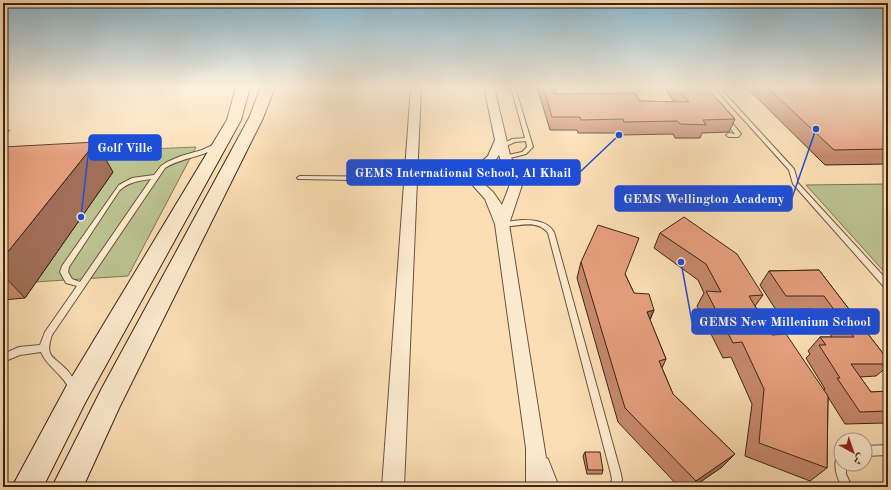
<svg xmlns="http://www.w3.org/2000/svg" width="891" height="490" font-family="'Old Standard TT',Amiri,serif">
	<rect width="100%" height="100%" fill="#fbdeb4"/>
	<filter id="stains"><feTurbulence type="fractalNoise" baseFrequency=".005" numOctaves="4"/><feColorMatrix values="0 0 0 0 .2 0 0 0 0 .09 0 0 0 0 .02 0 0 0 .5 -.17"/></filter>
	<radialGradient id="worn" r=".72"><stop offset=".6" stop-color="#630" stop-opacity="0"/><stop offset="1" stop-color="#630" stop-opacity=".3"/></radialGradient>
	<g fill="#bbc290" stroke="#7c7453">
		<path d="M 196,147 L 128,276 L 3,284 L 3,158 L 6,155 Z"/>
		<path d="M 888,184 L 888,276 L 806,185 Z"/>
	</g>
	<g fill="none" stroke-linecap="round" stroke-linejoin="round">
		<g stroke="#6c533e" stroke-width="2">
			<g id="lane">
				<path d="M 511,87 L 515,87 L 533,147 L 526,154 L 506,159 L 504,158 L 504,156 L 522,152 L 527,147 L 526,141 L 515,142 L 502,148 L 499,146 L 512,139 L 525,138 Z"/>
				<path d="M 714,87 L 719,87 L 794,169 L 798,183 L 888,281 L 888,289 L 885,288 L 793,184 L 789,170 Z"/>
				<path d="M 726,117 L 728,118 L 741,134 L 738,137 L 729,137 L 726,135 L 729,133 L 735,134 L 723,119 Z"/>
				<path d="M 217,143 L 220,145 C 206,157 182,157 165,168 L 52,335 C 44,358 54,356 68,371 C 72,376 75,381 78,387 L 76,390 L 73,391 L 70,390 C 62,373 48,368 41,352 L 20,355 L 3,362 L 3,354 L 19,347 L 40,345 L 45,332 L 77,286 L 66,283 L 60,272 L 62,266 L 119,185 L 132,178 L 154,175 L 161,166 L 167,162 L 181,156 L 202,150 ZM 151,179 L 80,282 L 72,279 L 68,272 L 69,267 L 119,191 C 128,182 138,181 151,179 Z"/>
				<path d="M 300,176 L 411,177 L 414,179 L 411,181 L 298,179 L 297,178 L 298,177 Z"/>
				<path d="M 522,220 C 535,220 547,221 554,232 L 621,474 L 622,480 L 619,487 L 609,487 L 612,480 L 611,474 L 548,233 C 534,215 508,232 499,224 L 502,222 Z"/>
				<path d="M 888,445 L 888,455 L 865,456 L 865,446 Z"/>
				<path d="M 841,455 L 841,464 L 846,464 L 846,474 L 852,487 L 842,487 C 837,477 833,467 837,456 Z"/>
			</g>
		</g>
		<g stroke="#6c533e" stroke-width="2">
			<g id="street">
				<path d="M 411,87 L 421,87 L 404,487 L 382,487 Z"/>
				<path d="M 484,87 L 494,87 L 510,155 L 514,164 L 524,179 L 509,224 L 546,458 L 548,459 L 559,487 L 526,487 L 526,448 L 495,224 L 485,199 L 468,180 L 469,172 L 488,156 L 495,140 ZM 499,155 L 502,164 L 512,179 L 502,205 L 493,192 L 481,181 L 480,178 L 481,172 L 492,165 Z"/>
			</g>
		</g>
		<g stroke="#3c2516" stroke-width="2">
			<g id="secondary">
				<path d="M 236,87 L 250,87 L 241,120 L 85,403 L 43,487 L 12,487 L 67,385 L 227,120 Z"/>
				<path d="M 261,87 L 275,87 L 263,118 L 120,406 L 83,487 L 52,487 L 102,388 L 249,118 Z"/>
			</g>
		</g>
		<g stroke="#3c2516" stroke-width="2" stroke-dasharray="2.5 1.5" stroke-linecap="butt">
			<path d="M 3,132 L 11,130"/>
			<path d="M 3,136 L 3,140"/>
		</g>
		<use href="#lane" fill="#fceace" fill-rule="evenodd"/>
		<use href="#street" fill="#fceace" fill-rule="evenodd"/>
		<use href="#secondary" fill="#fceace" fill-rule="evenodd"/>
	</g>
	<g fill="#c6896c" stroke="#3c2516">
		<path d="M 537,87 L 579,87 L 554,88 L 555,94 L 640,101 L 674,102 L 664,87 L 706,87 L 735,119 L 729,132 L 702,133 L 700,138 L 675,138 L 673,134 L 621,135 L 619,133 L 578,133 L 577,130 L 550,130 Z"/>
		<path d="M 746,87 L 888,87 L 888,164 L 825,165 Z"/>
		<path d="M 3,147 L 113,172 L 25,298 L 3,300 Z"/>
		<path d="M 660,233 L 763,295 L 755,306 L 772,335 L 824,390 L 825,389 L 806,358 L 810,354 L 808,351 L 820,337 L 832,337 L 812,309 L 776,310 L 760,285 L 769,271 L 819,270 L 888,360 L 888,366 L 876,376 L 860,377 L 871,392 L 888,392 L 888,420 L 885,423 L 845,424 L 828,397 L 827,468 L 810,481 L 745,456 L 752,404 L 731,357 L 723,358 L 697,306 L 704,293 L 698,280 L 654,248 Z"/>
		<path d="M 581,262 L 625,274 L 634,293 L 654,310 L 650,320 L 666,359 L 662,368 L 673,394 L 735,454 L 722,467 L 693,487 L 679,487 L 618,422 L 577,278 Z"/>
		<path d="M 585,452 L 603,470 L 602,474 L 587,474 L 583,456 Z"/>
	</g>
	<g fill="#a16f58" stroke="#3c2516">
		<path d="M 96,142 L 113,172 L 25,298 L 3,275 L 3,258 Z"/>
		<path d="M 654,310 L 647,326 L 647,312 Z"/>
		<path d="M 735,454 L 722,467 L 693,487 L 690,487 L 696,481 Z"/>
	</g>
	<g fill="#e69f7e" stroke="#3c2516">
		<path d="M 543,87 L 554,87 L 555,94 L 635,93 L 640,101 L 689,102 L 677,87 L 706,87 L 735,119 L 703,120 L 706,125 L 680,124 L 677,121 L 624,122 L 623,119 L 581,120 L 580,117 L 552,117 Z"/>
		<path d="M 767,87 L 888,87 L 888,149 L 834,150 Z"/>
		<path d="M 96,142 L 3,258 L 3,147 Z"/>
		<path d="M 684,217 L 737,254 L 763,295 L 749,296 L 772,335 L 786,334 L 828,396 L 827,468 L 759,443 L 764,389 L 742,342 L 733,343 L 706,291 L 721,292 L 706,264 L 660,233 Z"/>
		<path d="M 598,225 L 639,238 L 625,274 L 634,293 L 649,294 L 654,310 L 647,312 L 666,359 L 659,361 L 673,394 L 735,454 L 696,481 L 625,408 L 581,262 Z"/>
		<path d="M 819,270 L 888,360 L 888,364 L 851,364 L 871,392 L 887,391 L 888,392 L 888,411 L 860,412 L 837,378 L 840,378 L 819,345 L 826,345 L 820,337 L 854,337 L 824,296 L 786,296 L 769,271 Z"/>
		<path d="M 585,452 L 600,452 L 603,470 L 588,470 Z"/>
	</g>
	<linearGradient id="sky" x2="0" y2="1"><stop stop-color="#8bb8cf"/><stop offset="0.56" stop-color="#fdf0dd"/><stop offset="1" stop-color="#fdf0dd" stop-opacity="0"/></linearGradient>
	<rect width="891" height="156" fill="url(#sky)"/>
	<path fill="none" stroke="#1d4ed8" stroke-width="1.5" d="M81 217L89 147M619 135L580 172M816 129L792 198M681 262L692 322"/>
	<g fill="#1d4ed8" stroke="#fceace" stroke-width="1.5">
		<circle cx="81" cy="217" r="4"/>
		<circle cx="619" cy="135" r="4"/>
		<circle cx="816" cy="129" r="4"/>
		<circle cx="681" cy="262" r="4"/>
	</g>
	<g fill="#1d4ed8" stroke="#1d4ed8" stroke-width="1.5">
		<rect x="89" y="135" width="72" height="25" rx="4"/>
		<rect x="347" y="160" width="233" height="25" rx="4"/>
		<rect x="615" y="186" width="177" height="25" rx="4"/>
		<rect x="692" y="309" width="187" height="25" rx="4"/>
	</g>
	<g font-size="13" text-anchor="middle" font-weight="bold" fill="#fff">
		<text x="125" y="152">Golf Ville</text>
		<text x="463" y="177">GEMS International School, Al Khail</text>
		<text x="704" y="203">GEMS Wellington Academy</text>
		<text x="785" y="326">GEMS New Millenium School</text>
	</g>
	<rect width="891" height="490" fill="none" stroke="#fbdeb4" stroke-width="16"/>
	<rect x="4" y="4" width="883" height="482" fill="none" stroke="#3c2516" stroke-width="2"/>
	<rect x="8" y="8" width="875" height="474" fill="none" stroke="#3c2516"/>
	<g transform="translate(853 452) rotate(140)"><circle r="19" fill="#fceace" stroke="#af9b84"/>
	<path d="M0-3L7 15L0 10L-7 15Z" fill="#8f2418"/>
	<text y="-6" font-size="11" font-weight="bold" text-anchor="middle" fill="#3c2516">ش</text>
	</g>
	<rect width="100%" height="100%" filter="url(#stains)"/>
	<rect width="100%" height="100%" fill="url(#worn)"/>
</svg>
